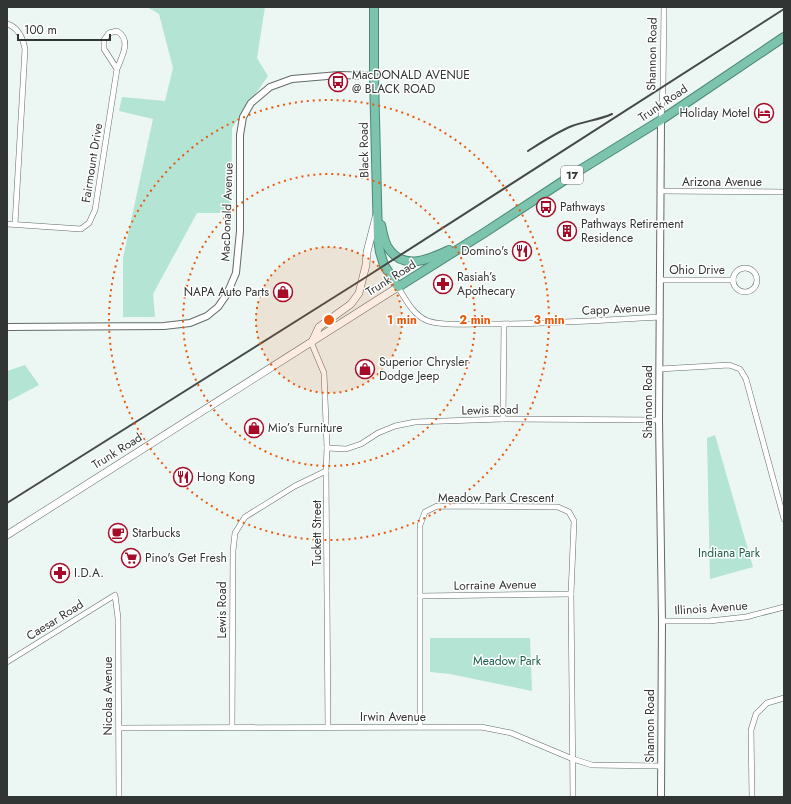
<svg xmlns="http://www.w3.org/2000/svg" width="791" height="804" font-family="Jost,sans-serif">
	<rect width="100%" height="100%" fill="#ecf6f2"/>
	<g fill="#b4e4d3">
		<path d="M 147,7 L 265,7 L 257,58 L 268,76 L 232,128 L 231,213 L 197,213 L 153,294 L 155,317 L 123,317 L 123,258 L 153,119 L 119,111 L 122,97 L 165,101 L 173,68 L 159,14 Z"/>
		<path d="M 25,365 L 39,385 L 7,402 L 7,371 Z"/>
		<path d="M 715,435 L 753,567 L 710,579 L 707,438 Z"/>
		<path d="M 430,638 L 530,638 L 532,691 L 450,674 L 430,672 Z"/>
	</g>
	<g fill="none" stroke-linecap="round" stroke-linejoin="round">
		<g stroke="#626b68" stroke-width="6">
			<g id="minor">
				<path d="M 7,24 C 18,27 23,39 25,49 L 15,224"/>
				<path d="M 661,120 L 663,86 L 664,7"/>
				<path d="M 661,191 L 784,192"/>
				<path d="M 7,224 L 81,229 L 89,223 L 95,210 L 117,69 L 104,49 L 104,40 L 109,33 L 117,31 C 132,40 122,56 117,69"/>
				<circle cx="745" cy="280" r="12"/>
				<path d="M 660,280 L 733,280"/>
				<path d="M 398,287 C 405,299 414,316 428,321 C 442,326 462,324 476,324 C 537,325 599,320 660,317"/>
				<path d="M 311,342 L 324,373 L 327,448 L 326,471 L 328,727"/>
				<path d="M 659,369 L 729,365 L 740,369 L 746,379 L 784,519"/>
				<path d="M 503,419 L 504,325"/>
				<path d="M 327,448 L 346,449 L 361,444 L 378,433 L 395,426 L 415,422 L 503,419 L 659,420"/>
				<path d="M 420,596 L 571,594"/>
				<path d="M 662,621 L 709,621 L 746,617 L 784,607"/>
				<path d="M 7,662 L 115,595 L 118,618 L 119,797"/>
				<path d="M 232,727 L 233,551 L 235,533 L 245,517 L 295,486 L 326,471"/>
				<path d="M 420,727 L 420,525 L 425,512 L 437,506 L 558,507 L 569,512 L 574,521 L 571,594 L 573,797"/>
				<path d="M 119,728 L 481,727 L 511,733 L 573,759 L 592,765 L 661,766"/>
				<path d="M 752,797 L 751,730 L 756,714 L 767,703 L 784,698"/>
			</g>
		</g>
		<g stroke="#626b68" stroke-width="8">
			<g id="tertiary">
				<path d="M 7,327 L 164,326 L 190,323 L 207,316 L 213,311 L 218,307 L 227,294 L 236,273 L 240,231 L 240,135 L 243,117 L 251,103 L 270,87 L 292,79 L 339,75 L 374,76"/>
				<path d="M 661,797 L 662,621 L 659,420 L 661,120"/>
			</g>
		</g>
		<g stroke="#626b68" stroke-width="8">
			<g id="secondary">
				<path d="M 312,342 L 319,327 L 351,304 L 359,293 L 366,265 L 367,252 L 376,217"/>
				<path d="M 7,535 L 398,287"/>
			</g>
		</g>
		<g stroke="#4c8875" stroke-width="10">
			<g id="trunk">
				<path d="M 374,7 L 374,76 L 378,240 L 380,252 L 384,265 L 398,287 L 484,233 L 580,170 L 661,120 L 784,37"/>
				<path d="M 381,225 C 383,233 384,243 389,249 C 404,271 430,259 449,250"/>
			</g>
		</g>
		<use href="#minor" stroke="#fff" stroke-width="5"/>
		<use href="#tertiary" stroke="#fff" stroke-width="6"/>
		<use href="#secondary" stroke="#fff" stroke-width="7"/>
		<use href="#trunk" stroke="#7cc4ae" stroke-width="8"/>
		<g stroke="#454a47" stroke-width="2">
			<path d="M 528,151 C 542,142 557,132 572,126 C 585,121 599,120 612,114"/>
			<path d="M 7,503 L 363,279 L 784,9"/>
		</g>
	</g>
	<circle cx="329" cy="320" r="73" fill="#e8590c" fill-opacity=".12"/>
	<g fill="none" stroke="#e8590c" stroke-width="2" stroke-dasharray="2 4">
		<circle cx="329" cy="320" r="73"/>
		<circle cx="329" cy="320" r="146"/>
		<circle cx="329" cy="320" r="220"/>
	</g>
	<defs>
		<g id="bus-ring" transform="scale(1)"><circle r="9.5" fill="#fff" stroke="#a60c28" stroke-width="1.5"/><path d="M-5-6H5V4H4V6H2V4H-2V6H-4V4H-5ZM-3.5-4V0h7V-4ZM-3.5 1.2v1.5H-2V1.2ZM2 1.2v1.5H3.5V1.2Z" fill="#a60c28"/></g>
		<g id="hotel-ring" transform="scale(1)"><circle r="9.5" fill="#fff" stroke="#a60c28" stroke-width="1.5"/><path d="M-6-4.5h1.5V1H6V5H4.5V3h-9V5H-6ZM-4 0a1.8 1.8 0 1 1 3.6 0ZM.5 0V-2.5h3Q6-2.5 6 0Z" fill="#a60c28"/></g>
		<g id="building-ring" transform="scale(1)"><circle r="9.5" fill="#fff" stroke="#a60c28" stroke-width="1.5"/><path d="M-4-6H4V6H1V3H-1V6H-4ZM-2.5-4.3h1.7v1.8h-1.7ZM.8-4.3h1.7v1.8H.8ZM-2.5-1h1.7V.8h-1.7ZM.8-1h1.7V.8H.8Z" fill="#a60c28"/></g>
		<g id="restaurant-ring" transform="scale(1)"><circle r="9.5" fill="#fff" stroke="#a60c28" stroke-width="1.5"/><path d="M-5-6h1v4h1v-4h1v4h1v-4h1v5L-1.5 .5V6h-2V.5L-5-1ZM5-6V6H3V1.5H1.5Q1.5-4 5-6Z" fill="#a60c28"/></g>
		<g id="pharmacy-ring" transform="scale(1)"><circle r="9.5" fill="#fff" stroke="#a60c28" stroke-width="1.5"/><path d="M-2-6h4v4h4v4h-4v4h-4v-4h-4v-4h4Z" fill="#a60c28"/></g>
		<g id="shop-ring" transform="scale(1)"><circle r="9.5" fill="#fff" stroke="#a60c28" stroke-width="1.5"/><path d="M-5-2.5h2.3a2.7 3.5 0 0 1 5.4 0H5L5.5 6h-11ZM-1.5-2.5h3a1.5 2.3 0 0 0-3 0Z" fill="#a60c28"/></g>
		<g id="cafe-ring" transform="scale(1)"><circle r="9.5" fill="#fff" stroke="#a60c28" stroke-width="1.5"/><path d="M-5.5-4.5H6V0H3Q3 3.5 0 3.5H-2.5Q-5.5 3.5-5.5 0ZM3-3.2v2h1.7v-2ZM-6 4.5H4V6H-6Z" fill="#a60c28"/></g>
		<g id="supermarket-ring" transform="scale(1)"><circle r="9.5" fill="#fff" stroke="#a60c28" stroke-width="1.5"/><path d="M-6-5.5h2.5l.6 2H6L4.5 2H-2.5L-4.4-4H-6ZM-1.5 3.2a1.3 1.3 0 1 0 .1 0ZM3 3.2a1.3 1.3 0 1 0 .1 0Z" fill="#a60c28"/></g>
	</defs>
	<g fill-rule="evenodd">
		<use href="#bus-ring" x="338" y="82"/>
		<use href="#hotel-ring" x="764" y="113"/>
		<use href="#bus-ring" x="546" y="207"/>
		<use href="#building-ring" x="567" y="231"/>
		<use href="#restaurant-ring" x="522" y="251"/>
		<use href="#pharmacy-ring" x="443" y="284"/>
		<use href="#shop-ring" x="283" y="292"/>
		<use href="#shop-ring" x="365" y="369"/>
		<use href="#shop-ring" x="254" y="428"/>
		<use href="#restaurant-ring" x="183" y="477"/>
		<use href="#cafe-ring" x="118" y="533"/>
		<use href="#supermarket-ring" x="131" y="558"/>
		<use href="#pharmacy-ring" x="60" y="573"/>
	</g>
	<g text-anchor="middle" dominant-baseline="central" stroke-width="3" stroke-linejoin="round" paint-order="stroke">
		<rect fill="#fff" stroke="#6f7270" stroke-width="1" x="561" y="166" width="22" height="18" rx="3"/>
		<g font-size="11" font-weight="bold" fill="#313533">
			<text x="572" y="175">17</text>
		</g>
		<g font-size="12" fill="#313533" stroke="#fff">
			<text transform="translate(652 54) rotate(-89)">Shannon Road</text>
			<text transform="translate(663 103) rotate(-34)">Trunk Road</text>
			<text transform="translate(364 150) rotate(-91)">Black Road</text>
			<text transform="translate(92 163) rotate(-81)">Fairmount Drive</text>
			<text x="722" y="182">Arizona Avenue</text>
			<text transform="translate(227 212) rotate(-88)">MacDonald Avenue</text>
			<text x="697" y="270">Ohio Drive</text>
			<text transform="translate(391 278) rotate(-32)">Trunk Road</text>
			<text transform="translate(616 309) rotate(-3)">Capp Avenue</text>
			<text transform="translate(648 402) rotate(-90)">Shannon Road</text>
			<text transform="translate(490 410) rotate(-1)">Lewis Road</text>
			<text transform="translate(117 451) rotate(-32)">Trunk Road</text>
			<text x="496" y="498">Meadow Park Crescent</text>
			<text transform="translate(317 533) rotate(-90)">Tuckett Street</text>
			<text transform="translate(495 585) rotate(-1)">Lorraine Avenue</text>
			<text transform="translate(711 608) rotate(-4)">Illinois Avenue</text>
			<text transform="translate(222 610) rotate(-90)">Lewis Road</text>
			<text transform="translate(55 620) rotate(-32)">Caesar Road</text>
			<text transform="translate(108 696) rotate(-90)">Nicolas Avenue</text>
			<text x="393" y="717">Irwin Avenue</text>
			<text transform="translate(650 726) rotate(-90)">Shannon Road</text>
		</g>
		<g font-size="12" fill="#313533" stroke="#fff" text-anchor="start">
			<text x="352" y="75">MacDONALD AVENUE<tspan x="352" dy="14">@ BLACK ROAD</tspan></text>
			<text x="750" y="113" text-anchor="end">Holiday Motel</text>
			<text x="560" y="207">Pathways</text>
			<text x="581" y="224">Pathways Retirement<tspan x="581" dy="14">Residence</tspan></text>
			<text x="508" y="251" text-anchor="end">Domino's</text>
			<text x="457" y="277">Rasiah’s<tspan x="457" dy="14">Apothecary</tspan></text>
			<text x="269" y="292" text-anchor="end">NAPA Auto Parts</text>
			<text x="379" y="362">Superior Chrysler<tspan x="379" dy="14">Dodge Jeep</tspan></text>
			<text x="268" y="428">Mio’s Furniture</text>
			<text x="197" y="477">Hong Kong</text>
			<text x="132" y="533">Starbucks</text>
			<text x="145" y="558">Pino's Get Fresh</text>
			<text x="74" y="573">I.D.A.</text>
		</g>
		<g font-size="12" fill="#195d4b" stroke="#fff">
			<text x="729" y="553">Indiana Park</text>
			<text x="507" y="661">Meadow Park</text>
		</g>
	</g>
	<circle cx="329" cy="320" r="6" fill="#e8590c" stroke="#fff" stroke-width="2"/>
	<g font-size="12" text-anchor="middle" font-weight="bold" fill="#e8590c" stroke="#fff" stroke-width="3" stroke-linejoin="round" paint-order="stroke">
		<text x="402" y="324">1 min</text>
		<text x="475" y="324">2 min</text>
		<text x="549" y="324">3 min</text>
	</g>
	<rect width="791" height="804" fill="none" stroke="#313533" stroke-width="16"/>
	<path d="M18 34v6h92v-6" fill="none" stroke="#313533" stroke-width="2"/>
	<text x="24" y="34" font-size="12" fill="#313533" stroke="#ffffff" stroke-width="3" paint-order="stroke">100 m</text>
</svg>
